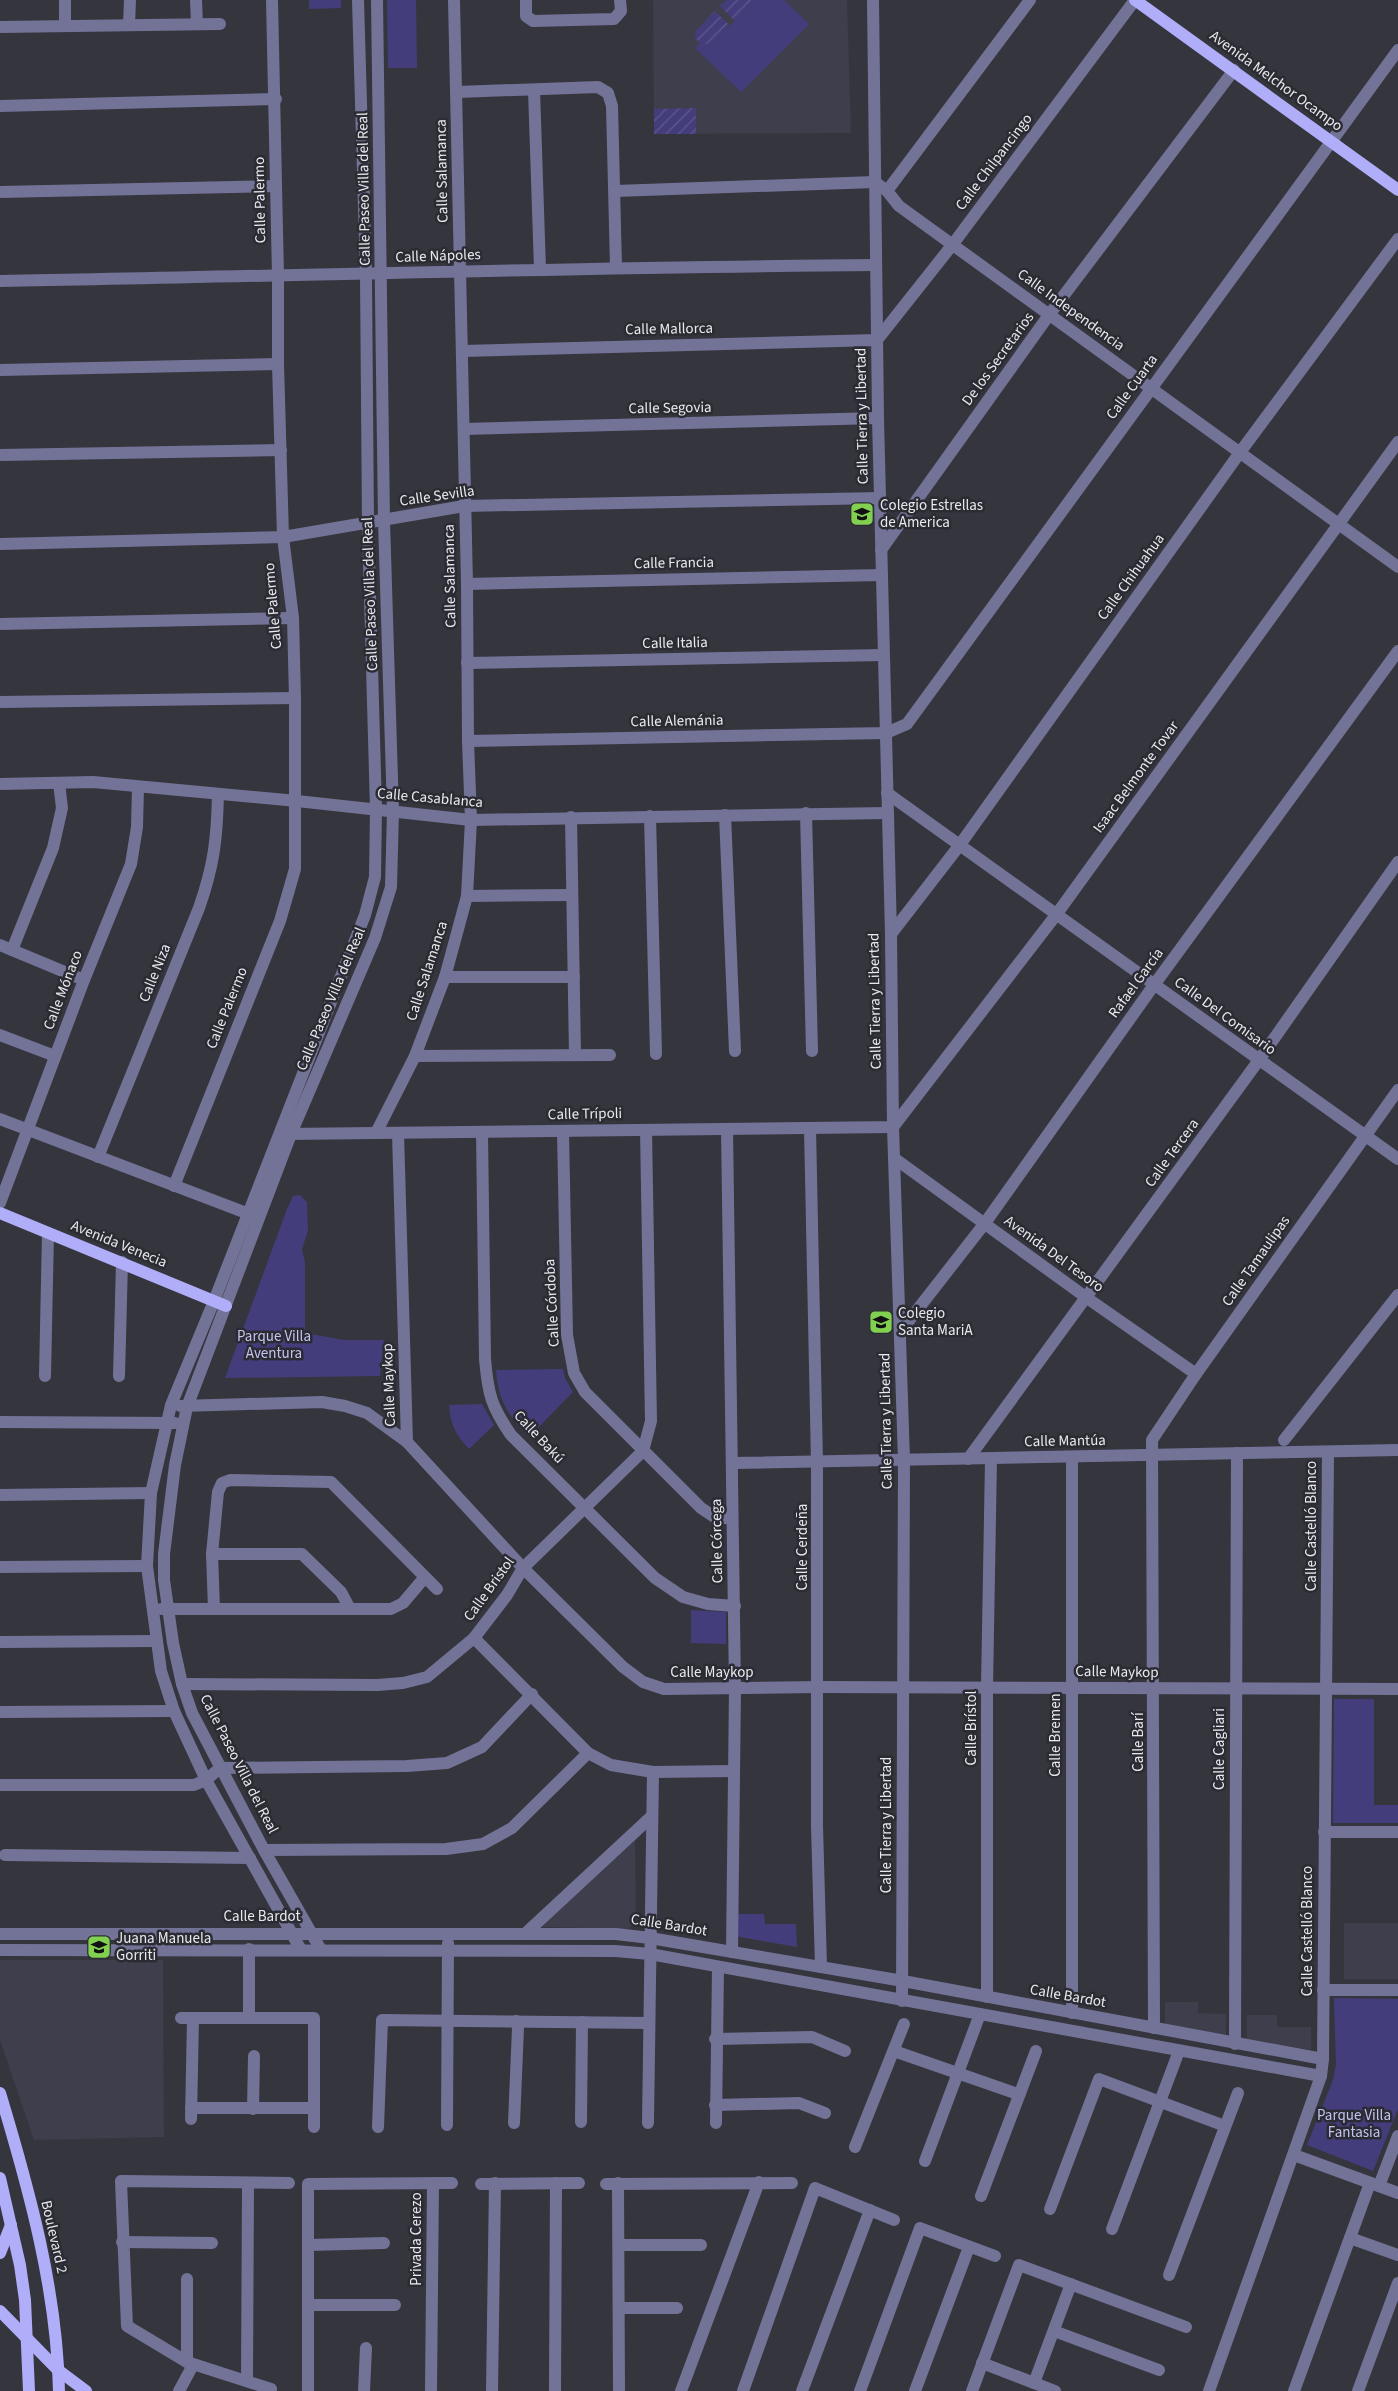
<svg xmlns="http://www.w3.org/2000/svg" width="1398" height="2391" font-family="'Source Sans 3',sans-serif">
	<defs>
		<pattern id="garden-furrows" width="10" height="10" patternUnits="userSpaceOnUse" patternTransform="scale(1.25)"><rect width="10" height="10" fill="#443d7c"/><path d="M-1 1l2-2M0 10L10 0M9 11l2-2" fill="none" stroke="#5f598f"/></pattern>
	</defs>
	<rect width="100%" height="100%" fill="#35353e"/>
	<g fill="#3e3e4c">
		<path d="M 653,0 L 847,0 L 851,133 L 654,134 Z"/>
		<path d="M 635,1840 L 636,1921 L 634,1925 L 627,1929 L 543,1927 L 542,1923 Z"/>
		<rect x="1344" y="1923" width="54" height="56"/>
		<path d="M 0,1960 L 163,1960 L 164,2137 L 34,2140 L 0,2040 Z"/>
		<path d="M 1165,2002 L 1198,2002 L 1198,2013 L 1226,2014 L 1226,2035 L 1165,2024 Z"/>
		<path d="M 1247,2015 L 1277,2015 L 1277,2027 L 1311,2027 L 1311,2050 L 1247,2040 Z"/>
	</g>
	<g fill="#443d7c">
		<path d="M 309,0 L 341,0 L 341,8 L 309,9 Z"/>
		<path d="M 387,0 L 416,0 L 417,68 L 388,68 Z"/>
		<path d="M 756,0 L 784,0 L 809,24 L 741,92 L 695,48 L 700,43 L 711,45 Z"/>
		<path d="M 300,1195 L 307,1202 L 308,1231 L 302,1249 L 305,1263 L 305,1333 L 344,1340 L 384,1340 L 380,1376 L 225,1378 L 287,1209 L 293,1196 Z"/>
		<path d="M 563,1369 L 565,1378 L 573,1392 L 529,1437 C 508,1416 498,1400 496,1370 Z"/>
		<path d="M 482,1404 L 494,1425 L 469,1449 C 456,1436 450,1423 449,1405 Z"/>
		<path d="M 691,1610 L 726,1612 L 726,1644 L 691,1643 Z"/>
		<path d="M 1334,1699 L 1374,1699 L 1374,1805 L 1398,1805 L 1398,1823 L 1333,1823 Z"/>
		<path d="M 734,1914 L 764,1914 L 765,1924 L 796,1924 L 797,1947 L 734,1936 Z"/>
		<path d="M 1334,1998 L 1398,1999 L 1398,2109 L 1373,2171 L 1307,2145 L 1333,2080 L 1336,2064 Z"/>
	</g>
	<g fill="url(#garden-furrows)">
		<path d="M 727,0 L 756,0 L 735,21 L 720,6 Z"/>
		<path d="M 715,11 L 730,26 L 711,45 L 700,43 L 695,38 L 696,31 Z"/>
		<path d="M 696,108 L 696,134 L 654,134 L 654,109 Z"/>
	</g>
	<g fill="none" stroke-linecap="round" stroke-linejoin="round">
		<g stroke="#737398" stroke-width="12">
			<path d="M 65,0 L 65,26"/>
			<path d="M 196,0 L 197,24"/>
			<path d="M 526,0 L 526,16 L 533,21 L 614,19 L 621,11 L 620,0"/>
			<path d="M 873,0 L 878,418 L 891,934 L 893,1127 L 904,1460 L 902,2001"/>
			<path d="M 129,25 L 130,0"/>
			<path d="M 0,27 L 220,24"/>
			<path d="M 534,90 L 540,269"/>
			<path d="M 457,92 L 598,87 L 608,93 L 612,106 L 616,267"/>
			<path d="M 0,106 L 276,99"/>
			<path d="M 615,191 L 875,182 L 887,191 L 899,206 L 1398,567"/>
			<path d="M 887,191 L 1030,0"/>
			<path d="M 0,192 L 275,186"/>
			<path d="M 0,281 C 292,276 584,267 876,265"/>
			<path d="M 463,351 L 877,340 L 953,244 L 1135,0"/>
			<path d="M 0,370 L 278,364"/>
			<path d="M 464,429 L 878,418"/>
			<path d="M 0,455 L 281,450"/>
			<path d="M 0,544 L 283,537 L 464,506 L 880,498"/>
			<path d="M 881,550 L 1049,315 L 1234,70"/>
			<path d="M 467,584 L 882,575"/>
			<path d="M 0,624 L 293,618"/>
			<path d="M 467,663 L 884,655"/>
			<path d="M 0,702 L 295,698"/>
			<path d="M 468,741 L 886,733 L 907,724 L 1398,50"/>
			<path d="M 0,784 L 93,782 L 297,801 L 471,820 L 887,813"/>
			<path d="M 887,793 L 1398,1159"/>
			<path d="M 806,813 L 812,1051"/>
			<path d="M 725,815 L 735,1051"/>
			<path d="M 650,816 L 656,1054"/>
			<path d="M 571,817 L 575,1055"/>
			<path d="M 467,896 L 572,895"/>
			<path d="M 891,934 L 959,846 L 1241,451 L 1398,239"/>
			<path d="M 0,945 L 84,980"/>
			<path d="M 12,950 L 53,848 L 62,808 L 59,783"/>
			<path d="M 445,977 L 574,977"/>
			<path d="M 0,1035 L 55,1056"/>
			<path d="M 415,1056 L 610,1055"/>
			<path d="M 0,1119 L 254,1216"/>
			<path d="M 810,1128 L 817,1463 L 817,1826 L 821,1967"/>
			<path d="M 727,1129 L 735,1688 L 732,1952"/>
			<path d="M 563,1131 L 567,1335 L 574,1373 L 585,1392 L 701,1508 L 716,1518 L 732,1518"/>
			<path d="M 482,1132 L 485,1359 C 488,1394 491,1406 511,1435 L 655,1578 L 683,1597 L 708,1604 L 735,1606"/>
			<path d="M 376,1133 L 415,1056 L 445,977 L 467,896 L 471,820 L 468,741 L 467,584 L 454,0"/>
			<path d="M 398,1133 L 407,1442"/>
			<path d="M 286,1134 L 893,1127 L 1056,915 L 1398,442"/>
			<path d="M 98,1157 L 199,908 C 214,865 217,839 218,794"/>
			<path d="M 894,1158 L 1087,1298 L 1196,1374"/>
			<path d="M 174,1186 L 280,921 L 295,869 L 295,698 L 293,618 L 283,537 L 278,364 L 278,276 L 272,0"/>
			<path d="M 0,1203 L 84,980 L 131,864 L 137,827 L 138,787"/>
			<path d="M 900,1332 L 985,1223 L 1154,985 L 1398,651"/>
			<path d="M 45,1376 L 48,1233"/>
			<path d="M 119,1376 L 122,1262"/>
			<path d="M 180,1406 L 322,1402 L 345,1406 L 367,1413 L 407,1442 L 523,1568 L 623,1667 L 643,1682 L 664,1689 L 819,1687 L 1398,1689"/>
			<path d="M 0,1422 L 175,1423"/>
			<path d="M 1284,1440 L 1398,1295"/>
			<path d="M 968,1459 L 1259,1060 L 1398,862"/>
			<path d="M 733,1463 L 1398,1450"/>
			<path d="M 0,1495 L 151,1493"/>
			<path d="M 212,1554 L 302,1554 L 341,1592 L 350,1609"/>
			<path d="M 0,1567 L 147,1566"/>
			<path d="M 161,1609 L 391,1609 L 403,1603 L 425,1577"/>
			<path d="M 214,1609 L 212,1554 L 218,1492 L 222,1483 L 230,1480 L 331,1482 L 437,1589"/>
			<path d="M 474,1638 L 588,1753 L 611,1765 L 653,1772 L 734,1771"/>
			<path d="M 0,1642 L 156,1641"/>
			<path d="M 182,1684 L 377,1685 L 403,1683 L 427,1677 L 474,1638 L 507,1595 L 523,1568 L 643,1451 L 651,1421 L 646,1130"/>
			<path d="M 0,1712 L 174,1711"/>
			<path d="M 0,1785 L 194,1785 L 206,1780 L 220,1768 L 407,1766 L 447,1763 L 482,1747 L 532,1694"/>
			<path d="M 1324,1832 L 1398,1832"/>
			<path d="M 264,1850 L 446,1849 L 483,1844 L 512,1828 L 588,1753"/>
			<path d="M 5,1855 L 250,1858"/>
			<path d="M 526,1933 L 652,1816"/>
			<path d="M 0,1934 L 616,1934 L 650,1938 L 903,1981 L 1323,2059"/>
			<path d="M 0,1950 L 615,1951 L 650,1954 L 1321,2076"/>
			<path d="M 301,1950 L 206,1780 L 174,1711 L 161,1671 L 147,1566 L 151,1493 L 171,1405 L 214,1301 L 365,915 L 375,877 L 376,809 L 368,524 L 366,275 L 358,0"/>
			<path d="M 321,1950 L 264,1850 L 192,1713 L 182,1684 L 173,1643 L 164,1580 L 164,1554 L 175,1465 L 187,1407 L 291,1134 L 375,938 L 391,887 L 393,811 L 384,521 L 377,0"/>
			<path d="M 1323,1990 L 1398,1990"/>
			<path d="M 987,1997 L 987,1688 L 991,1459"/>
			<path d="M 1072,2013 L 1072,1457"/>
			<path d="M 249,2017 L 249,1949"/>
			<path d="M 181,2018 L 314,2018 L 314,2127"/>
			<path d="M 1154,2028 L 1152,1440 L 1196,1374 L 1398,1090"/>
			<path d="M 715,2039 L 812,2037 L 845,2051"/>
			<path d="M 1235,2044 L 1237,1453"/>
			<path d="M 894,2051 L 1018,2094"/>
			<path d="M 715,2105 L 799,2103 L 825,2113"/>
			<path d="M 191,2108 L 314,2108"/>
			<path d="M 253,2109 L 254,2056"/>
			<path d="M 191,2119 L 193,2018"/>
			<path d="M 581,2122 L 582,2022"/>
			<path d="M 514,2123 L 518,2028 L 516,2021"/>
			<path d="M 648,2123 L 653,1772"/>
			<path d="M 716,2123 L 718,1967"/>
			<path d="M 447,2125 L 448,1943"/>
			<path d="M 378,2127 L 382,2020 L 649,2023"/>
			<path d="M 855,2147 L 904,2024"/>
			<path d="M 1294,2155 L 1398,2193"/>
			<path d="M 925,2161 L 980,2014"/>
			<path d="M 618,2183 L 619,2391"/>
			<path d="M 481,2184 L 579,2183"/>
			<path d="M 606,2184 L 792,2183"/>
			<path d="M 1379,2186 L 1398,2136"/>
			<path d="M 981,2196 L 1036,2051"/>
			<path d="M 1050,2209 L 1099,2079 L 1225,2126"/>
			<path d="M 1112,2229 L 1179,2051"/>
			<path d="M 1350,2238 L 1398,2255"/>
			<path d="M 122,2242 L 212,2243"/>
			<path d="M 309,2245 L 384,2243"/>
			<path d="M 619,2245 L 701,2245"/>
			<path d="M 1169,2275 L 1238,2093"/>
			<path d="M 187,2279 L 187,2362"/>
			<path d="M 309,2305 L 395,2305"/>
			<path d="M 619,2308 L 677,2308"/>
			<path d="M 1054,2331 L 1159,2370"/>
			<path d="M 982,2363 L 1055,2391"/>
			<path d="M 247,2381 L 248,2183"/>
			<path d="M 1034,2383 L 1071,2284"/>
			<path d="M 271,2389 L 187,2362 L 127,2326 L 121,2181 L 289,2183"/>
			<path d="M 179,2391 L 193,2365"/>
			<path d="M 308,2391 L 308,2184 L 452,2183"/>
			<path d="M 364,2391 L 366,2348"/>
			<path d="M 431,2391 L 433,2183"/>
			<path d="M 492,2391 L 495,2183"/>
			<path d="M 555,2391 L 556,2183"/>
			<path d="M 681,2391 L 759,2182"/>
			<path d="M 743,2391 L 815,2188 L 894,2220"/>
			<path d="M 802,2391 L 870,2210"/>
			<path d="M 860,2391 L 920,2228 L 995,2256"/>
			<path d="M 915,2391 L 969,2247"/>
			<path d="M 972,2391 L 1019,2265 L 1186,2327"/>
			<path d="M 1209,2391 L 1321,2076 L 1323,2059 L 1328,1453"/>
			<path d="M 1294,2391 L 1370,2183"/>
			<path d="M 1358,2391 L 1398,2283"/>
		</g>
		<g stroke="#b0adf9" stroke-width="12">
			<path d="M 1135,0 L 1398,190"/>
			<path d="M 0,1213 L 226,1306"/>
			<path d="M 0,2093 C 29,2189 57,2290 59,2391"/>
			<path d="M 0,2178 L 20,2265 L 25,2300 L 29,2391"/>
			<path d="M 0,2253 L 11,2225"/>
			<path d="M 0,2311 L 58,2370 L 86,2391"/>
		</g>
	</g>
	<defs>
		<g id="school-square" transform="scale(1.25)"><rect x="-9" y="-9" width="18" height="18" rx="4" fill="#81d050" stroke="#2b2b33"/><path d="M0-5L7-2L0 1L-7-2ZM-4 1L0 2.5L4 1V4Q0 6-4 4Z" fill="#111"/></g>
	</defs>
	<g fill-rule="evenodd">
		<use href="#school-square" x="862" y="514"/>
		<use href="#school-square" x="881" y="1322"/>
		<use href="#school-square" x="99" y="1947"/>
	</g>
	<g text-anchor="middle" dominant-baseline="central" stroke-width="5" stroke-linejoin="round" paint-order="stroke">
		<g font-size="15" fill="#e8e8ee" stroke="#2b2b33">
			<text transform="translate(1276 81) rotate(36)">Avenida Melchor Ocampo</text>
			<text transform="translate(994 162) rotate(-53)">Calle Chilpancingo</text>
			<text transform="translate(442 171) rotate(-91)">Calle Salamanca</text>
			<text transform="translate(364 189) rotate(-91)">Calle Paseo Villa del Real</text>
			<text transform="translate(260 200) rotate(-91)">Calle Palermo</text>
			<text transform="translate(438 256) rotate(-2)">Calle Nápoles</text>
			<text transform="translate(1071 310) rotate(36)">Calle Independencia</text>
			<text transform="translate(669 329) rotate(-1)">Calle Mallorca</text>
			<text transform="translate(998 359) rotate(-54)">De los Secretarios</text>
			<text transform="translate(1132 387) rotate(-54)">Calle Cuarta</text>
			<text transform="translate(670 408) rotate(-1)">Calle Segovia</text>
			<text transform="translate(862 416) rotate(-91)">Calle Tierra y Libertad</text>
			<text transform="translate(437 496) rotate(-8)">Calle Sevilla</text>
			<text transform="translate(674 563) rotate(-1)">Calle Francia</text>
			<text transform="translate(450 576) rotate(-91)">Calle Salamanca</text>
			<text transform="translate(1131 577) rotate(-54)">Calle Chihuahua</text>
			<text transform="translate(370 594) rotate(-92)">Calle Paseo Villa del Real</text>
			<text transform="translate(273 606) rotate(-95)">Calle Palermo</text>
			<text transform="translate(675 643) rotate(-1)">Calle Italia</text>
			<text transform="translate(677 721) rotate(-1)">Calle Alemánia</text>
			<text transform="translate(1136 777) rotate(-54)">Isaac Belmonte Tovar</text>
			<text transform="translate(430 798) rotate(5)">Calle Casablanca</text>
			<text transform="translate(427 971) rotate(-72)">Calle Salamanca</text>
			<text transform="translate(155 973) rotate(-68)">Calle Niza</text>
			<text transform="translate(1136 983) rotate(-54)">Rafael García</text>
			<text transform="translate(63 990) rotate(-69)">Calle Mónaco</text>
			<text transform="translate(331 999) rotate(-67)">Calle Paseo Villa del Real</text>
			<text transform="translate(875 1001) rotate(-91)">Calle Tierra y Libertad</text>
			<text transform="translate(227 1008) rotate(-68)">Calle Palermo</text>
			<text transform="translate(1225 1016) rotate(36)">Calle Del Comisario</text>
			<text transform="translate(585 1114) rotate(-1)">Calle Trípoli</text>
			<text transform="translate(1172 1153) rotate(-54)">Calle Tercera</text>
			<text transform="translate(119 1244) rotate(22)">Avenida Venecia</text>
			<text transform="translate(1054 1254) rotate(36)">Avenida Del Tesoro</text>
			<text transform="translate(1256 1261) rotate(-55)">Calle Tamaulipas</text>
			<text transform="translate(552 1303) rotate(-93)">Calle Córdoba</text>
			<text transform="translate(389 1385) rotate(-92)">Calle Maykop</text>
			<text transform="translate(886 1421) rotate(-91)">Calle Tierra y Libertad</text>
			<text transform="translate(539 1437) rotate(47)">Calle Bakú</text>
			<text transform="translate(1065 1441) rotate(-1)">Calle Mantúa</text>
			<text transform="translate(1311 1526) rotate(-90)">Calle Castelló Blanco</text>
			<text transform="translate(717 1541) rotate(-91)">Calle Córcega</text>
			<text transform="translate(802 1547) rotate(-90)">Calle Cerdeña</text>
			<text transform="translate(489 1589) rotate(-54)">Calle Bristol</text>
			<text x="712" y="1672">Calle Maykop</text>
			<text transform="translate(1117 1672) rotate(1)">Calle Maykop</text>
			<text transform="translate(971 1728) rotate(-90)">Calle Brístol</text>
			<text transform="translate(1055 1735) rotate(-90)">Calle Bremen</text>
			<text transform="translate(1138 1742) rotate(-90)">Calle Barí</text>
			<text transform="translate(1219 1749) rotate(-90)">Calle Cagliari</text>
			<text transform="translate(239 1764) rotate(63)">Calle Paseo Villa del Real</text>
			<text transform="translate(886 1825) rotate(-90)">Calle Tierra y Libertad</text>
			<text x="262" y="1916">Calle Bardot</text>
			<text transform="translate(669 1925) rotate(9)">Calle Bardot</text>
			<text transform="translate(1307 1931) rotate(-90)">Calle Castelló Blanco</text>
			<text transform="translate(1068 1996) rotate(10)">Calle Bardot</text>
			<text transform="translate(54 2237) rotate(77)">Boulevard 2</text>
			<text transform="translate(416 2239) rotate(-90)">Privada Cerezo</text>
		</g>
		<g font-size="15" fill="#e8e8ee" stroke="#2b2b33" text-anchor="start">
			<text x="880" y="505">Colegio Estrellas<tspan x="880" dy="17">de America</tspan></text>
			<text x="898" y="1313">Colegio<tspan x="898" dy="17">Santa MariA</tspan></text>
			<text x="116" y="1938">Juana Manuela<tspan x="116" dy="17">Gorriti</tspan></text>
		</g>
		<g font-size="15" fill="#c4c4f1" stroke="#2b2b33">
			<text x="274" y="1336">Parque Villa<tspan x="274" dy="17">Aventura</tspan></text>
			<text x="1354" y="2115">Parque Villa<tspan x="1354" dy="17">Fantasia</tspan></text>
		</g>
	</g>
</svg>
